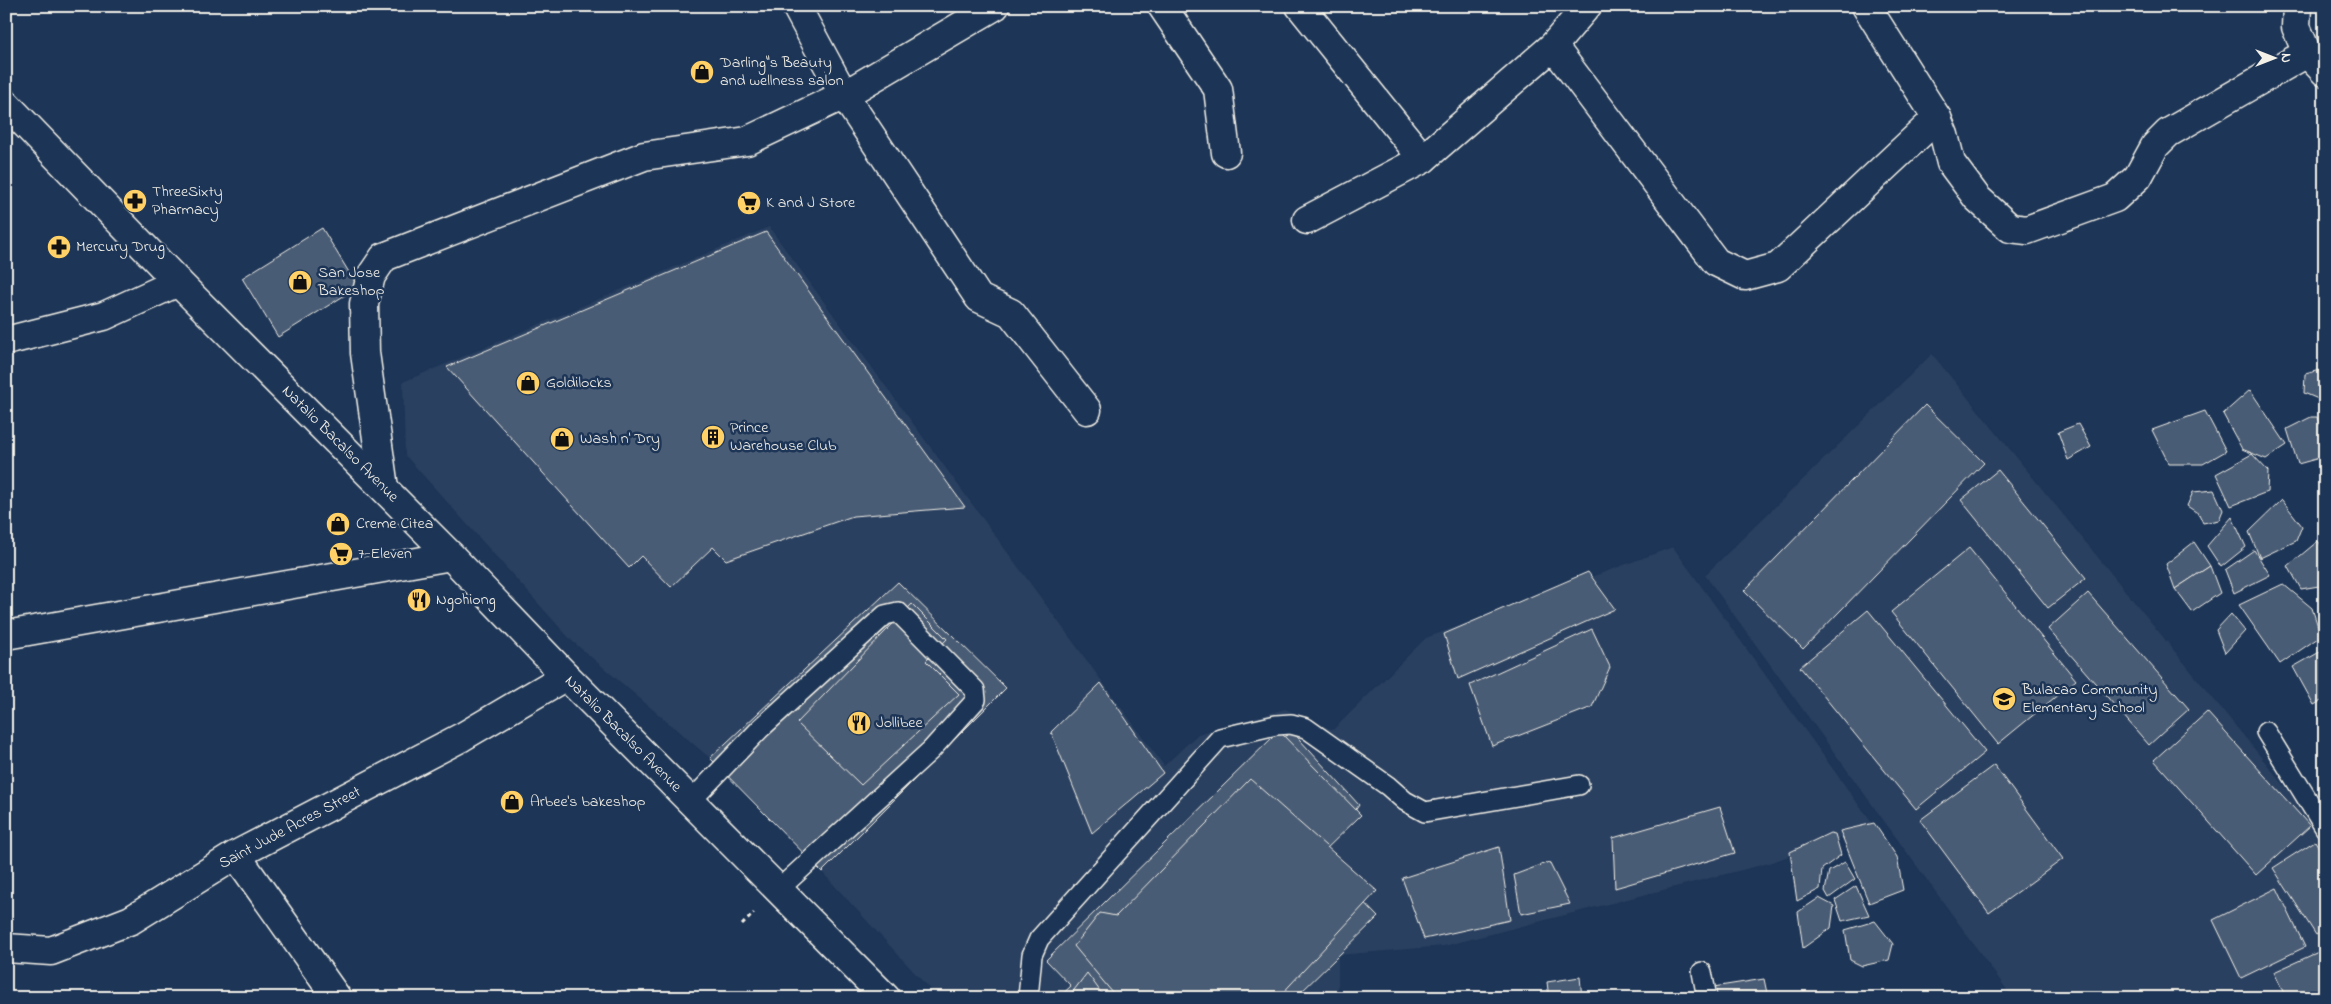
<svg xmlns="http://www.w3.org/2000/svg" width="2331" height="1004" font-family="'Indie Flower',sans-serif">
	<rect width="100%" height="100%" fill="#1d3557"/>
	<filter id="ink" filterUnits="userSpaceOnUse"><feTurbulence type="fractalNoise" baseFrequency=".02" numOctaves="2"/><feDisplacementMap in="SourceGraphic" scale="10" xChannelSelector="R" yChannelSelector="G"/><feConvolveMatrix kernelMatrix="1 2 1 2 8 2 1 2 1" color-interpolation-filters="sRGB"/></filter>
	<g filter="url(#ink)">
		<g fill="#2a4060">
			<path d="M 769,227 L 1164,766 L 1198,734 L 1285,709 L 1333,730 L 1426,638 L 1673,547 L 1874,826 L 1769,863 L 1444,946 L 1338,955 L 1338,998 L 938,998 L 822,872 L 1006,688 L 898,582 L 710,758 L 571,640 L 405,455 L 403,382 Z"/>
			<path d="M 1932,354 L 2314,822 L 2325,838 L 2325,998 L 2013,998 L 1705,575 Z"/>
		</g>
		<g fill="#485b74" stroke="#f4f1e8">
			<path d="M 322,228 L 358,287 L 278,337 L 242,278 Z"/>
			<path d="M 766,232 L 965,507 L 853,516 L 726,560 L 713,547 L 671,587 L 641,556 L 629,568 L 447,367 Z"/>
			<path d="M 2325,369 L 2325,399 L 2323,401 L 2304,393 L 2305,374 Z"/>
			<path d="M 2250,390 L 2287,445 L 2266,459 L 2242,449 L 2223,414 Z"/>
			<path d="M 1925,405 L 1984,463 L 1803,649 L 1744,591 Z"/>
			<path d="M 2205,411 L 2226,451 L 2203,464 L 2169,464 L 2152,430 Z"/>
			<path d="M 2311,417 L 2317,417 L 2325,437 L 2323,457 L 2298,464 L 2287,429 Z"/>
			<path d="M 2078,424 L 2091,447 L 2068,460 L 2058,432 Z"/>
			<path d="M 2252,454 L 2268,471 L 2267,492 L 2231,506 L 2216,474 Z"/>
			<path d="M 1998,470 L 2086,578 L 2048,608 L 1961,500 Z"/>
			<path d="M 2214,490 L 2223,510 L 2219,520 L 2203,523 L 2199,514 L 2187,506 L 2193,492 Z"/>
			<path d="M 2282,500 L 2302,526 L 2296,541 L 2260,558 L 2249,532 Z"/>
			<path d="M 2232,517 L 2246,547 L 2221,567 L 2207,546 Z"/>
			<path d="M 2318,541 L 2325,550 L 2325,588 L 2319,586 L 2301,589 L 2288,566 Z"/>
			<path d="M 2194,542 L 2210,566 L 2175,589 L 2166,564 Z"/>
			<path d="M 1969,548 L 2076,680 L 1998,744 L 1891,612 Z"/>
			<path d="M 2254,550 L 2270,575 L 2234,593 L 2225,570 Z"/>
			<path d="M 2210,566 L 2220,593 L 2192,612 L 2175,589 Z"/>
			<path d="M 1588,572 L 1615,609 L 1458,679 L 1444,634 Z"/>
			<path d="M 898,582 L 1006,688 L 822,872 L 710,758 Z"/>
			<path d="M 2283,584 L 2312,608 L 2321,636 L 2280,664 L 2239,605 Z"/>
			<path d="M 2088,593 L 2189,709 L 2149,745 L 2048,629 Z"/>
			<path d="M 912,604 L 947,639 L 926,661 L 959,694 L 861,785 L 797,723 Z"/>
			<path d="M 1868,610 L 1985,752 L 1916,809 L 1800,667 Z"/>
			<path d="M 2231,614 L 2245,631 L 2225,653 L 2216,630 Z"/>
			<path d="M 1592,629 L 1610,667 L 1592,707 L 1492,746 L 1470,685 Z"/>
			<path d="M 2325,649 L 2325,699 L 2314,705 L 2293,667 Z"/>
			<path d="M 1101,683 L 1163,773 L 1092,833 L 1051,732 Z"/>
			<path d="M 2207,712 L 2310,826 L 2256,875 L 2154,760 Z"/>
			<path d="M 1290,729 L 1359,805 L 1335,840 L 1265,773 Z"/>
			<path d="M 1279,731 L 1361,815 L 1319,856 L 1378,917 L 1295,998 L 1058,998 L 1071,986 L 1046,960 Z"/>
			<path d="M 1994,765 L 2063,859 L 1989,913 L 1920,820 Z"/>
			<path d="M 1250,779 L 1377,891 L 1278,998 L 1117,998 L 1074,946 L 1100,913 L 1116,916 Z"/>
			<path d="M 1720,807 L 1735,853 L 1615,888 L 1613,838 Z"/>
			<path d="M 1874,823 L 1897,857 L 1903,890 L 1869,903 L 1840,831 Z"/>
			<path d="M 1830,833 L 1835,834 L 1841,855 L 1822,869 L 1820,889 L 1797,901 L 1790,852 Z"/>
			<path d="M 2315,841 L 2325,857 L 2325,930 L 2316,935 L 2273,868 Z"/>
			<path d="M 1499,847 L 1510,920 L 1424,939 L 1402,878 Z"/>
			<path d="M 1549,862 L 1570,904 L 1521,914 L 1514,875 Z"/>
			<path d="M 1845,862 L 1855,879 L 1829,898 L 1825,891 L 1829,871 Z"/>
			<path d="M 1856,886 L 1869,915 L 1842,921 L 1835,900 Z"/>
			<path d="M 2277,888 L 2305,947 L 2241,978 L 2213,920 Z"/>
			<path d="M 1819,898 L 1834,906 L 1831,928 L 1803,948 L 1798,912 Z"/>
			<path d="M 1875,921 L 1893,944 L 1889,960 L 1862,966 L 1850,960 L 1845,930 Z"/>
			<path d="M 2325,949 L 2325,998 L 2286,998 L 2274,972 Z"/>
			<path d="M 1087,973 L 1105,998 L 1068,998 Z"/>
			<path d="M 1580,977 L 1582,998 L 1549,998 L 1547,982 Z"/>
			<path d="M 1764,979 L 1768,998 L 1708,998 L 1707,988 Z"/>
		</g>
		<g fill="none" stroke-linecap="round" stroke-linejoin="round">
			<g stroke="#f4f1e8" stroke-width="22">
				<g id="lane">
					<path d="M 2266,732 L 2325,828"/>
					<path d="M 690,802 L 761,728 L 885,615 L 898,612 L 975,690 L 976,700 L 931,750 L 778,890"/>
					<path d="M 1702,972 L 1707,998"/>
					<path d="M 1028,998 L 1032,955 L 1039,939 L 1220,738 L 1276,725 L 1291,724 L 1306,728 L 1388,786 L 1405,801 L 1425,812 L 1579,785"/>
				</g>
			</g>
			<g stroke="#f4f1e8" stroke-width="31">
				<g id="street">
					<path d="M 796,6 L 844,95 L 979,298 L 1011,313 L 1087,410"/>
					<path d="M 1162,6 L 1218,89 L 1226,153"/>
					<path d="M 1300,6 L 1423,159"/>
					<path d="M 1866,6 L 1937,118 L 1944,135 L 1951,163 L 1977,198 L 2010,228 L 2027,230 L 2115,198 L 2138,177 L 2155,146 L 2168,133 L 2307,53"/>
					<path d="M 2297,6 L 2296,27 L 2307,53 L 2325,72"/>
					<path d="M 1553,46 L 1716,262 L 1745,276 L 1778,267 L 1937,118"/>
					<path d="M 1307,220 L 1423,159 L 1553,46 L 1587,6"/>
					<path d="M 6,341 L 104,316 L 178,282"/>
					<path d="M 384,488 L 365,353 L 364,304 L 371,276 L 384,257 L 644,156 L 747,141 L 844,95 L 995,6"/>
					<path d="M 6,635 L 451,556"/>
					<path d="M 236,855 L 337,998"/>
				</g>
			</g>
			<g stroke="#f4f1e8" stroke-width="31">
				<path id="secondary" d="M 6,948 L 51,951 L 131,920 L 236,855 L 462,737 L 566,676"/>
			</g>
			<g stroke="#f4f1e8" stroke-width="31">
				<path id="primary" d="M 6,104 L 178,282 L 451,556 L 566,676 L 886,998"/>
			</g>
			<path stroke="#f4f1e8" stroke-width="3" stroke-dasharray="4 4" stroke-linecap="butt" d="M 742,925 L 754,913"/>
			<use href="#lane" stroke="#1d3557" stroke-width="19"/>
			<use href="#street" stroke="#1d3557" stroke-width="28"/>
			<use href="#secondary" stroke="#1d3557" stroke-width="28"/>
			<use href="#primary" stroke="#1d3557" stroke-width="28"/>
		</g>
	</g>
	<defs>
		<g id="shop-disc" transform="scale(1.25)"><circle r="9.5" fill="#ffd166" stroke="#1d3557"/><path d="M-5-2.5h2.3a2.7 3.5 0 0 1 5.4 0H5L5.5 6h-11ZM-1.5-2.5h3a1.5 2.3 0 0 0-3 0Z" fill="#111"/></g>
		<g id="pharmacy-disc" transform="scale(1.25)"><circle r="9.5" fill="#ffd166" stroke="#1d3557"/><path d="M-2-6h4v4h4v4h-4v4h-4v-4h-4v-4h4Z" fill="#111"/></g>
		<g id="supermarket-disc" transform="scale(1.25)"><circle r="9.5" fill="#ffd166" stroke="#1d3557"/><path d="M-6-5.5h2.5l.6 2H6L4.5 2H-2.5L-4.4-4H-6ZM-1.5 3.2a1.3 1.3 0 1 0 .1 0ZM3 3.2a1.3 1.3 0 1 0 .1 0Z" fill="#111"/></g>
		<g id="building-disc" transform="scale(1.25)"><circle r="9.5" fill="#ffd166" stroke="#1d3557"/><path d="M-4-6H4V6H1V3H-1V6H-4ZM-2.5-4.3h1.7v1.8h-1.7ZM.8-4.3h1.7v1.8H.8ZM-2.5-1h1.7V.8h-1.7ZM.8-1h1.7V.8H.8Z" fill="#111"/></g>
		<g id="restaurant-disc" transform="scale(1.25)"><circle r="9.5" fill="#ffd166" stroke="#1d3557"/><path d="M-5-6h1v4h1v-4h1v4h1v-4h1v5L-1.5 .5V6h-2V.5L-5-1ZM5-6V6H3V1.5H1.5Q1.5-4 5-6Z" fill="#111"/></g>
		<g id="school-disc" transform="scale(1.25)"><circle r="9.5" fill="#ffd166" stroke="#1d3557"/><path d="M0-5L7-2L0 1L-7-2ZM-4 1L0 2.5L4 1V4Q0 6-4 4Z" fill="#111"/></g>
	</defs>
	<g fill-rule="evenodd">
		<use href="#shop-disc" x="702" y="72"/>
		<use href="#pharmacy-disc" x="135" y="201"/>
		<use href="#supermarket-disc" x="749" y="203"/>
		<use href="#pharmacy-disc" x="59" y="247"/>
		<use href="#shop-disc" x="300" y="282"/>
		<use href="#shop-disc" x="528" y="383"/>
		<use href="#building-disc" x="713" y="437"/>
		<use href="#shop-disc" x="562" y="439"/>
		<use href="#shop-disc" x="338" y="524"/>
		<use href="#supermarket-disc" x="341" y="554"/>
		<use href="#restaurant-disc" x="419" y="600"/>
		<use href="#school-disc" x="2004" y="699"/>
		<use href="#restaurant-disc" x="859" y="723"/>
		<use href="#shop-disc" x="512" y="802"/>
	</g>
	<g text-anchor="middle" dominant-baseline="central" stroke-width="5" stroke-linejoin="round" paint-order="stroke">
		<g font-size="16" fill="#f4f1e8" stroke="#1d3557" text-anchor="start">
			<text x="720" y="63">Darling"s Beauty<tspan x="720" dy="18">and wellness salon</tspan></text>
			<text x="152" y="192">ThreeSixty<tspan x="152" dy="18">Pharmacy</tspan></text>
			<text x="766" y="203">K and J Store</text>
			<text x="76" y="247">Mercury Drug</text>
			<text x="318" y="273">San Jose<tspan x="318" dy="18">Bakeshop</tspan></text>
			<text x="546" y="383">Goldilocks</text>
			<text x="730" y="428">Prince<tspan x="730" dy="18">Warehouse Club</tspan></text>
			<text x="580" y="439">Wash n' Dry</text>
			<text x="356" y="524">Creme Citea</text>
			<text x="358" y="554">7-Eleven</text>
			<text x="436" y="600">Ngohiong</text>
			<text x="2022" y="690">Bulacao Community<tspan x="2022" dy="18">Elementary School</tspan></text>
			<text x="876" y="723">Jollibee</text>
			<text x="530" y="802">Arbee's bakeshop</text>
		</g>
		<g font-size="16" fill="#f4f1e8" stroke="#1d3557">
			<text transform="translate(340 444) rotate(45)">Natalio Bacalso Avenue</text>
			<text transform="translate(623 734) rotate(45)">Natalio Bacalso Avenue</text>
			<text transform="translate(290 828) rotate(-28)">Saint Jude Acres Street</text>
		</g>
	</g>
	<rect width="2331" height="1004" fill="none" stroke="#1d3557" stroke-width="25"/>
	<rect x="12" y="12" width="2306" height="979" fill="none" stroke="#f4f1e8" stroke-width="2" filter="url(#ink)"/>
	<g transform="translate(2274 58) rotate(90)" stroke="#1d3557" stroke-width="4" paint-order="stroke">
	<path d="M0-4L9 19L0 12L-9 19Z" fill="#f4f1e8"/>
	<text y="-8" font-size="14" font-weight="bold" text-anchor="middle" fill="#f4f1e8">N</text>
	</g>
</svg>
